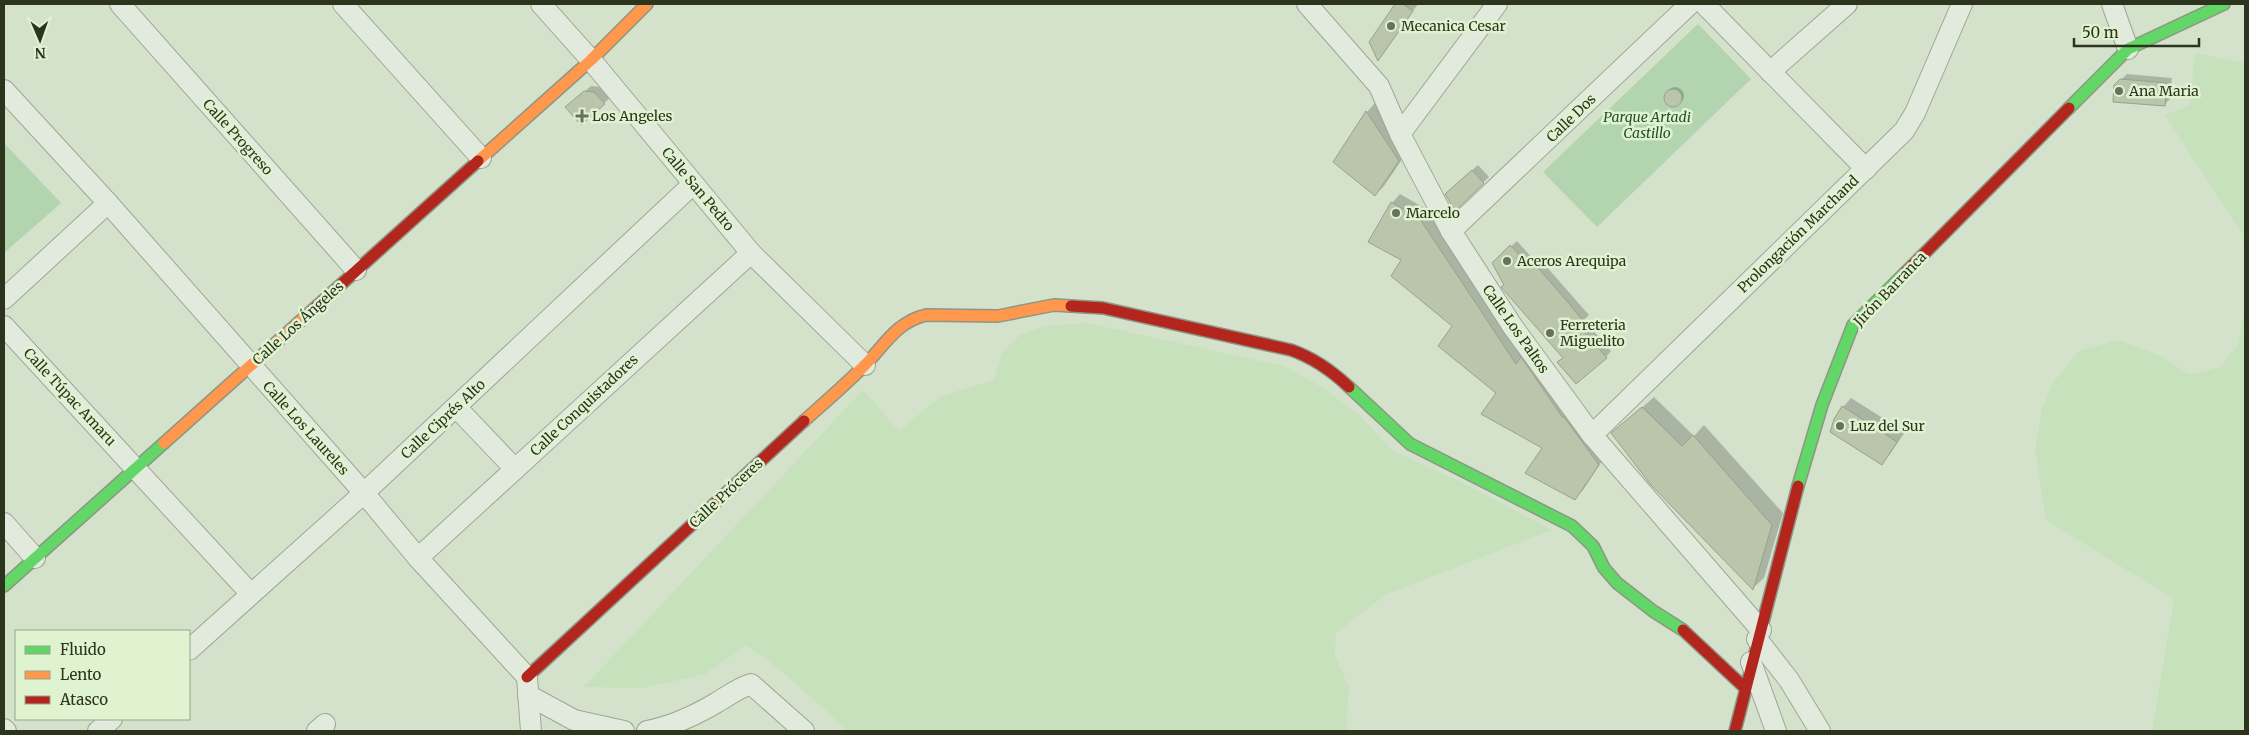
<svg xmlns="http://www.w3.org/2000/svg" width="2249" height="735" font-family="Merriweather,serif">
	<rect width="100%" height="100%" fill="#d4e2cb"/>
	<g fill="#c7e1bc">
		<path d="M 2195,53 L 2245,63 L 2245,296 L 2243,235 L 2165,115 L 2190,105 Z"/>
		<path d="M 2245,305 L 2245,731 L 2152,731 L 2174,599 L 2046,520 L 2035,450 L 2042,409 L 2053,383 L 2079,351 L 2119,340 L 2161,356 L 2190,375 L 2220,367 L 2238,345 Z"/>
		<path d="M 1087,323 L 1284,366 L 1323,388 L 1359,415 L 1393,451 L 1461,482 L 1552,530 L 1385,595 L 1336,633 L 1335,655 L 1349,688 L 1346,731 L 846,731 L 832,716 L 779,669 L 746,645 L 705,674 L 643,688 L 584,687 L 863,390 L 899,431 L 941,396 L 994,380 L 1002,352 L 1020,335 L 1045,326 Z"/>
	</g>
	<g fill="#b2d4ae">
		<path d="M 1698,24 L 1751,79 L 1597,227 L 1543,172 Z"/>
		<path d="M 4,143 L 61,203 L 4,253 Z"/>
	</g>
	<g fill="#0003">
		<path d="M 1396,4 L 1418,4 L 1378,59 L 1370,42 Z"/>
		<path d="M 2127,74 L 2172,78 L 2170,99 L 2164,105 L 2116,85 Z"/>
		<path d="M 591,86 L 600,87 L 610,98 L 604,103 L 573,101 Z"/>
		<circle cx="1675" cy="96" r="9"/>
		<path d="M 1375,103 L 1407,152 L 1384,186 L 1375,195 L 1335,162 L 1367,112 Z"/>
		<path d="M 1478,165 L 1489,177 L 1456,208 L 1452,188 Z"/>
		<path d="M 1400,194 L 1428,210 L 1525,355 L 1606,455 L 1583,490 L 1575,498 L 1544,448 L 1497,393 L 1453,325 L 1403,260 L 1392,203 Z"/>
		<path d="M 1517,241 L 1534,260 L 1538,257 L 1589,315 L 1584,320 L 1611,351 L 1606,357 L 1564,358 L 1505,285 L 1493,263 Z"/>
		<path d="M 1654,397 L 1694,436 L 1704,425 L 1783,513 L 1764,578 L 1753,588 L 1613,433 Z"/>
		<path d="M 1851,398 L 1905,432 L 1890,454 L 1882,463 L 1843,407 Z"/>
	</g>
	<g fill="#bbc5ac" stroke="#98a28b">
		<path d="M 1395,4 L 1403,4 L 1413,11 L 1378,61 L 1369,42 Z"/>
		<path d="M 2120,79 L 2167,83 L 2165,106 L 2113,102 L 2114,85 Z"/>
		<circle cx="1673" cy="98" r="9"/>
		<path d="M 584,91 L 594,92 L 605,104 L 581,125 L 565,107 Z"/>
		<path d="M 1366,111 L 1399,161 L 1375,196 L 1333,162 Z"/>
		<path d="M 1472,170 L 1484,183 L 1457,209 L 1454,209 L 1445,194 Z"/>
		<path d="M 1391,202 L 1420,219 L 1516,364 L 1521,357 L 1563,418 L 1564,417 L 1599,465 L 1575,500 L 1525,473 L 1542,448 L 1481,414 L 1496,393 L 1438,346 L 1452,326 L 1391,276 L 1401,260 L 1368,242 Z"/>
		<path d="M 1510,245 L 1528,264 L 1532,261 L 1566,300 L 1584,322 L 1579,326 L 1607,358 L 1576,384 L 1557,362 L 1563,358 L 1501,287 L 1504,285 L 1492,263 Z"/>
		<path d="M 1842,406 L 1897,442 L 1882,465 L 1830,432 L 1834,419 Z"/>
		<path d="M 1642,407 L 1682,446 L 1693,435 L 1772,525 L 1753,590 L 1651,485 L 1611,433 Z"/>
	</g>
	<g fill="none" stroke-linecap="round" stroke-linejoin="round">
		<g stroke="#9da795" stroke-width="22">
			<g id="street">
				<path d="M 120,4 L 356,270"/>
				<path d="M 343,4 L 481,158"/>
				<path d="M 541,4 L 591,60 L 751,253 L 865,365"/>
				<path d="M 1307,4 L 1379,86 L 1400,134 L 1451,231 L 1513,327 L 1592,435 L 1761,630"/>
				<path d="M 1704,4 L 1866,169"/>
				<path d="M 2112,4 L 2128,49"/>
				<path d="M 1770,72 L 1847,4"/>
				<path d="M 4,90 L 108,203 L 364,493 L 418,558 L 527,677 L 531,731"/>
				<path d="M 1400,134 L 1497,4"/>
				<path d="M 1451,231 L 1690,4"/>
				<path d="M 4,299 L 108,203"/>
				<path d="M 4,326 L 251,594"/>
				<path d="M 456,407 L 515,469"/>
				<path d="M 1592,435 L 1904,131 L 1915,113 L 1962,4"/>
				<path d="M 4,523 L 35,558"/>
				<path d="M 418,558 L 751,253"/>
				<path d="M 1757,639 L 1789,680 L 1820,731"/>
				<path d="M 189,650 L 364,493 L 693,184"/>
				<path d="M 1751,662 L 1776,731"/>
				<path d="M 528,695 L 574,720 L 624,731"/>
				<path d="M 4,729 L 6,731"/>
				<path d="M 98,731 L 112,719"/>
				<path d="M 317,731 L 325,724"/>
				<path d="M 647,731 C 673,726 694,716 716,703 C 728,696 738,688 751,684 L 804,731"/>
			</g>
		</g>
		<g stroke="#8d9685" stroke-width="14">
			<g id="fast">
				<path d="M 2069,108 L 2128,49 L 2224,4"/>
				<path d="M 1349,387 L 1410,444 L 1572,526 L 1593,546 L 1604,568 L 1617,583 L 1653,611 L 1683,630"/>
				<path d="M 1798,486 L 1822,405 L 1853,325 L 1905,273"/>
				<path d="M 4,586 L 164,443"/>
			</g>
		</g>
		<g stroke="#8d9685" stroke-width="14">
			<g id="slow">
				<path d="M 478,161 L 591,60 L 647,4"/>
				<path d="M 804,421 C 824,403 845,385 864,366 C 884,346 896,322 926,315 L 998,316 L 1054,305 L 1071,306"/>
				<path d="M 164,443 L 306,316"/>
			</g>
		</g>
		<g stroke="#8d9685" stroke-width="14">
			<g id="jam">
				<path d="M 1905,273 L 2069,108"/>
				<path d="M 1071,306 L 1103,308 L 1291,350 C 1314,358 1331,370 1349,387"/>
				<path d="M 306,316 L 478,161"/>
				<path d="M 1683,630 L 1744,687"/>
				<path d="M 527,677 L 804,421"/>
				<path d="M 1735,731 L 1798,486"/>
			</g>
		</g>
		<use href="#street" stroke="#e2eadd" stroke-width="20"/>
		<use href="#fast" stroke="#63d668" stroke-width="11"/>
		<use href="#slow" stroke="#ff974d" stroke-width="11"/>
		<use href="#jam" stroke="#b3261e" stroke-width="11"/>
	</g>
	<g fill="#67715b" stroke="#dff3d1" stroke-width="2">
		<circle cx="1391" cy="26" r="5"/>
		<circle cx="2119" cy="91" r="5"/>
		<path d="M579.5 108.5h5v5h5v5h-5v5h-5v-5h-5v-5h5z"/>
		<circle cx="1396" cy="213" r="5"/>
		<circle cx="1507" cy="261" r="5"/>
		<circle cx="1550" cy="333" r="5"/>
		<circle cx="1840" cy="426" r="5"/>
	</g>
	<g text-anchor="middle" dominant-baseline="central" stroke-width="5" stroke-linejoin="round" paint-order="stroke">
		<g font-size="14" fill="#2c341e" stroke="#dff3d1" text-anchor="start">
			<text x="1401" y="26">Mecanica Cesar</text>
			<text x="2129" y="91">Ana Maria</text>
			<text x="592" y="116">Los Angeles</text>
			<text x="1406" y="213">Marcelo</text>
			<text x="1517" y="261">Aceros Arequipa</text>
			<text x="1560" y="325">Ferreteria<tspan x="1560" dy="16">Miguelito</tspan></text>
			<text x="1850" y="426">Luz del Sur</text>
		</g>
		<g font-size="14" font-style="italic" fill="#264f2b" stroke="#dff3d1">
			<text x="1647" y="117">Parque Artadi<tspan x="1647" dy="16">Castillo</tspan></text>
		</g>
		<g font-size="14" fill="#2c341e" stroke="#dff3d1">
			<text transform="translate(1571 118) rotate(-44)">Calle Dos</text>
			<text transform="translate(238 137) rotate(48)">Calle Progreso</text>
			<text transform="translate(698 189) rotate(50)">Calle San Pedro</text>
			<text transform="translate(1798 234) rotate(-44)">Prolongación Marchand</text>
			<text transform="translate(1890 289) rotate(-46)">Jirón Barranca</text>
			<text transform="translate(298 323) rotate(-42)">Calle Los Ángeles</text>
			<text transform="translate(1516 329) rotate(55)">Calle Los Paltos</text>
			<text transform="translate(70 397) rotate(47)">Calle Túpac Amaru</text>
			<text transform="translate(584 405) rotate(-43)">Calle Conquistadores</text>
			<text transform="translate(443 419) rotate(-43)">Calle Ciprés Alto</text>
			<text transform="translate(306 428) rotate(48)">Calle Los Laureles</text>
			<text transform="translate(726 493) rotate(-43)">Calle Próceres</text>
		</g>
	</g>
	<rect width="2249" height="735" fill="none" stroke="#2c341e" stroke-width="10"/>
	<rect x="15" y="630" width="175" height="90" fill="#dff3d1" stroke="#97a789"/>
	<rect x="25" y="646" width="25" height="8" fill="#63d668" stroke="#97a789"/>
	<text x="60" y="655" font-size="15" fill="#2c341e">Fluido</text>
	<rect x="25" y="671" width="25" height="8" fill="#ff974d" stroke="#97a789"/>
	<text x="60" y="680" font-size="15" fill="#2c341e">Lento</text>
	<rect x="25" y="696" width="25" height="8" fill="#b3261e" stroke="#97a789"/>
	<text x="60" y="705" font-size="15" fill="#2c341e">Atasco</text>
	<g transform="translate(40 40) rotate(178)" stroke="#dff3d1" stroke-width="4" paint-order="stroke">
	<path d="M0-4L9 19L0 12L-9 19Z" fill="#2c341e"/>
	<text y="-8" font-size="14" font-weight="bold" text-anchor="middle" fill="#2c341e">N</text>
	</g>
	<path d="M2074 38v8h125v-8" fill="none" stroke="#2c341e" stroke-width="2.5"/>
	<text x="2082" y="38" font-size="15" fill="#2c341e" stroke="#dff3d1" stroke-width="4" paint-order="stroke">50 m</text>
</svg>
